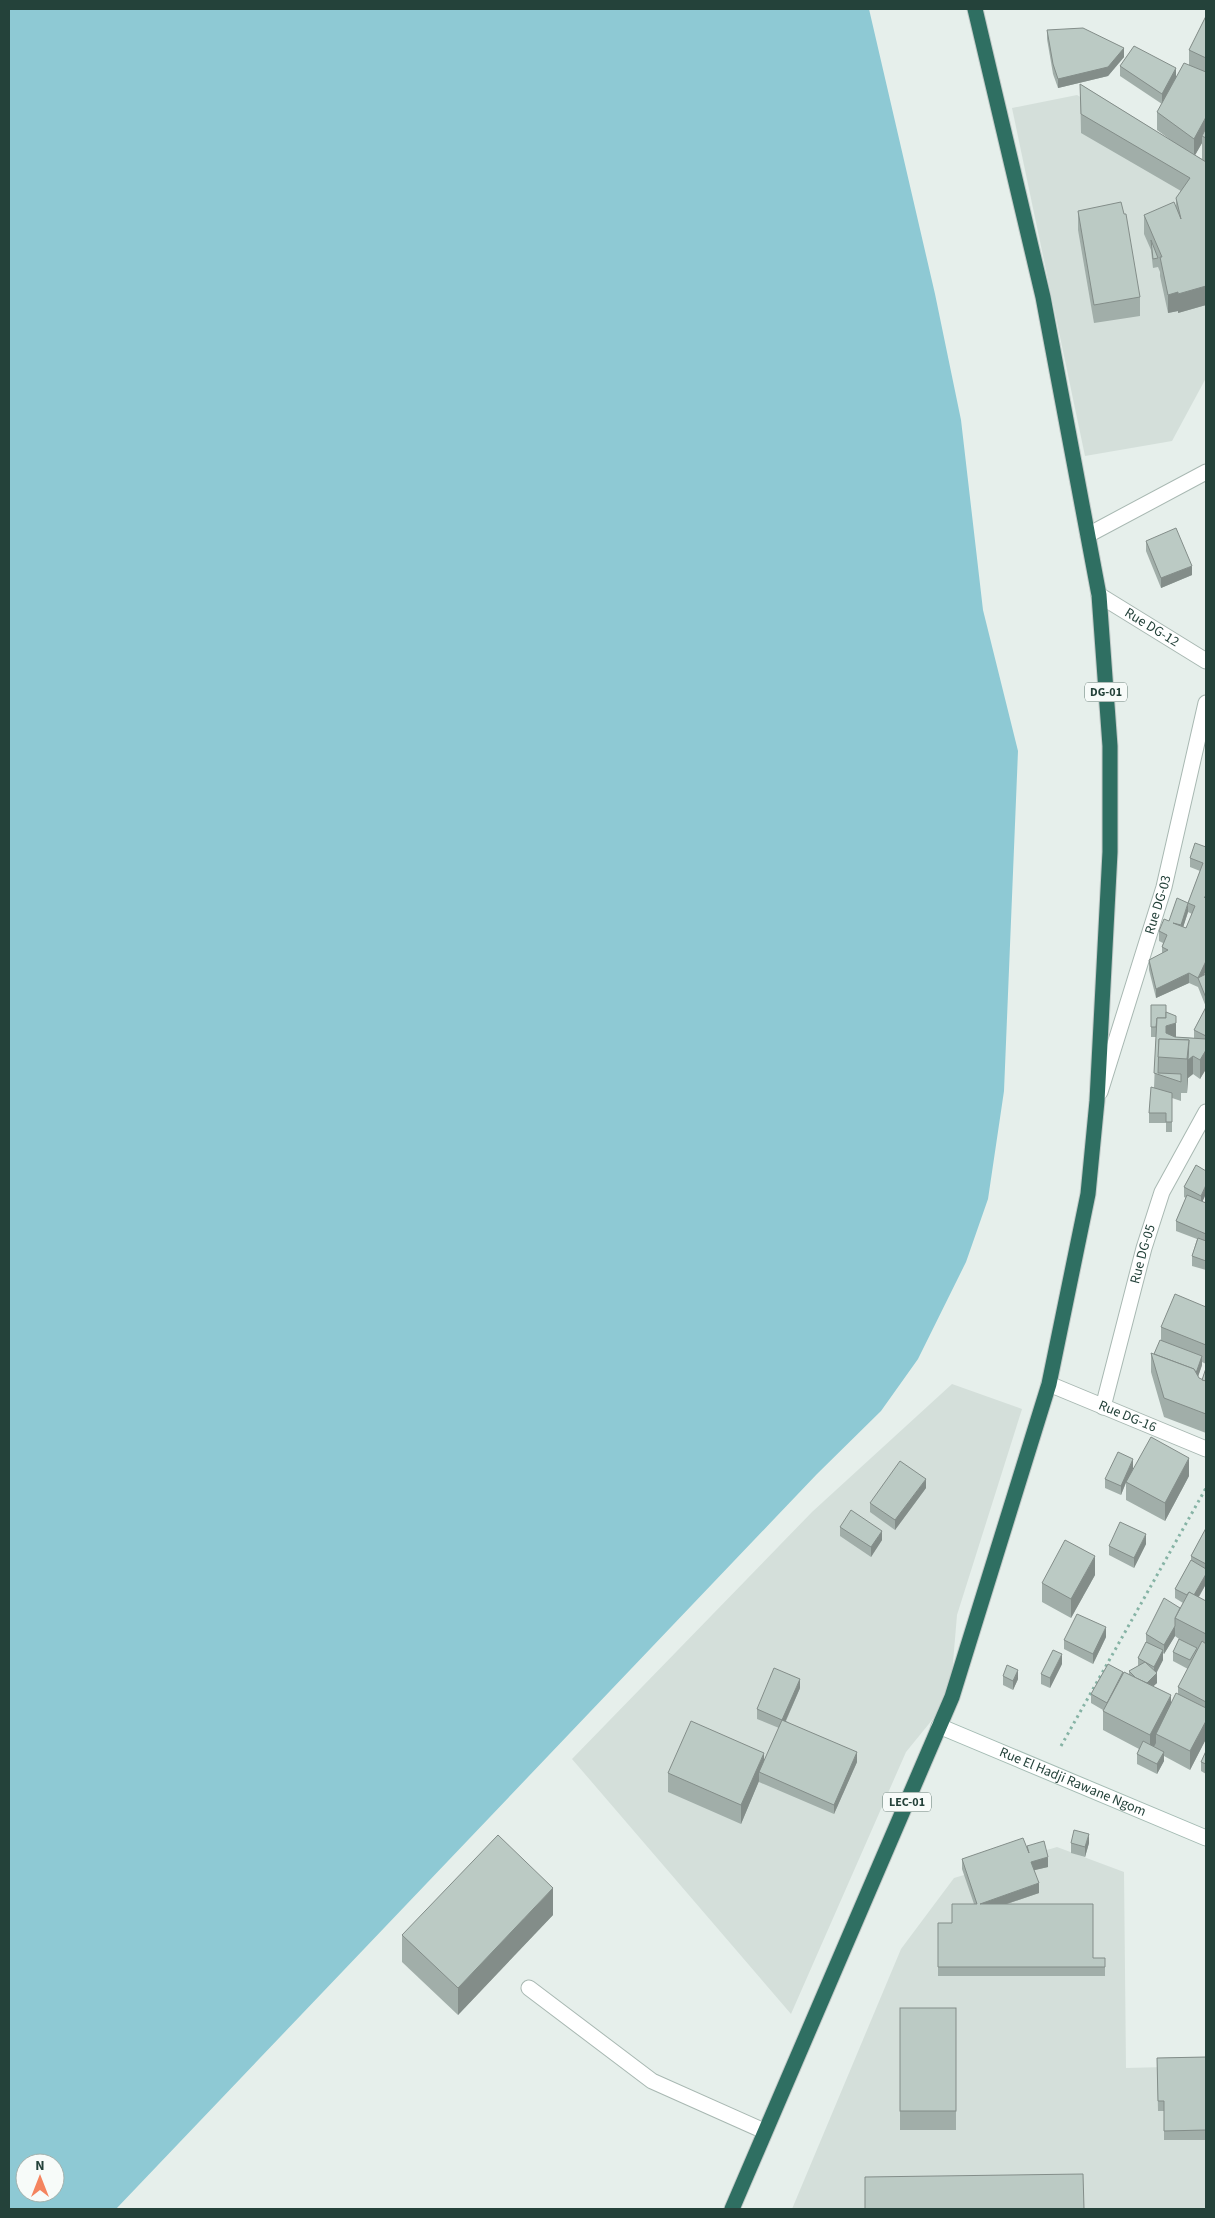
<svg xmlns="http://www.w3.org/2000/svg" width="1215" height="2218" font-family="'Source Sans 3',sans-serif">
	<rect width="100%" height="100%" fill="#e6efeb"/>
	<g fill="#d4dfda">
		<path d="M 1077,95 L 1206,174 L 1206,378 L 1172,441 L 1085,456 L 1012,108 Z"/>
		<path d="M 952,1384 L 1022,1409 L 957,1615 L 950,1698 L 906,1752 L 791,2014 L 572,1759 L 812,1512 Z"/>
		<path d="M 1057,1847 L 1124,1872 L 1126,2068 L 1206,2066 L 1206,2209 L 792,2209 L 901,1949 L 954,1878 Z"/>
	</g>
	<path fill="#8ec9d4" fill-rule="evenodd" d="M 9,9 L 869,9 L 935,294 L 961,420 L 983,610 L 1018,751 L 1004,1091 L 988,1199 L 966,1262 L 918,1359 L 881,1411 L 817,1474 L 116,2209 L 9,2209 ZM 25,2163 L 55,2163 L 55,2193 L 25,2193 Z"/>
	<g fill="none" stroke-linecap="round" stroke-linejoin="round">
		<g stroke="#a8b8b2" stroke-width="17">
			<path id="lane" d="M 529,1988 L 652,2081 L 764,2131"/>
		</g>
		<g stroke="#a8b8b2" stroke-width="17">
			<g id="street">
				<path d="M 1088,535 L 1206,472"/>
				<path id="s1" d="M 1099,595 L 1206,661"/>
				<path id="s2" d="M 1100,1092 L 1164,887 L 1206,703"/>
				<path id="s3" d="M 1049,1384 L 1206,1449"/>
				<path id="s4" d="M 1103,1407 L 1144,1248 L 1162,1192 L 1206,1112"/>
			</g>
		</g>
		<g stroke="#a4bbb3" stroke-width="17">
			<g id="secondary">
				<path id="s5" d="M 939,1726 L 1206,1838"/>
			</g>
		</g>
		<g stroke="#c2cac8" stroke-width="17">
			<path id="highway" d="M 732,2209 L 952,1697 L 1049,1384 L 1088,1194 L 1097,1101 L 1110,852 L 1110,746 L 1099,595 L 1043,297 L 975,9"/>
		</g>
		<path stroke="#86b3a5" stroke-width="3" stroke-dasharray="2.5 4" stroke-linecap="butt" d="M 1061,1746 L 1206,1488"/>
		<use href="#lane" stroke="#fff" stroke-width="15"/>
		<use href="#street" stroke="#fff" stroke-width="15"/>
		<use href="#secondary" stroke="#fff" stroke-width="15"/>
		<use href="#highway" stroke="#2f6f62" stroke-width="15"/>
	</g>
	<g fill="#a1aea9" fill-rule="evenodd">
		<path d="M 1206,16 L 1206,305 L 1178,313 L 1178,311 L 1168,313 L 1160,276 L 1160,272 L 1158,267 L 1153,268 L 1151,250 L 1144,234 L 1144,215 L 1176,208 L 1176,198 L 1181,191 L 1081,133 L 1080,84 L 1172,141 L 1157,130 L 1157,112 L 1189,65 L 1189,50 ZM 1202,143 L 1202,159 L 1195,155 Z"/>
		<path d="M 1047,30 L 1124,57 L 1108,76 L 1058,88 L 1053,74 L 1047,39 Z"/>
		<path d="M 1120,66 L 1176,68 L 1162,104 L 1120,76 Z"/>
		<path d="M 1078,211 L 1140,297 L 1140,316 L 1094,323 L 1078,230 Z"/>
		<path d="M 1146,541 L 1192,575 L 1161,588 L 1146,551 Z"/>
		<path d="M 1206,847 L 1204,975 L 1206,974 L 1206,1069 L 1200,1079 L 1193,1074 L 1188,1078 L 1187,1093 L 1181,1093 L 1181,1101 L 1172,1098 L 1172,1132 L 1166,1132 L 1166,1123 L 1149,1123 L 1149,1113 L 1154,1088 L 1156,1037 L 1151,1037 L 1151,1005 L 1166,1012 L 1176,1037 L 1194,1038 L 1194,1030 L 1206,1007 L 1198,987 L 1189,983 L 1156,998 L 1149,970 L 1149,960 L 1162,954 L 1162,947 L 1163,943 L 1159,941 L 1159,931 L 1169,921 L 1188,912 L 1183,927 L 1186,928 L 1192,914 L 1188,912 L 1188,903 L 1200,871 L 1190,867 L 1190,858 Z"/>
		<path d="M 1196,1165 L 1203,1202 L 1206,1203 L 1206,1270 L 1192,1266 L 1192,1256 L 1197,1239 L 1176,1231 L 1176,1221 L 1186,1198 L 1184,1197 L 1184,1187 Z"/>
		<path d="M 1206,1307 L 1206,1364 L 1202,1362 L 1202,1365 L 1198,1377 L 1199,1378 L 1202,1380 L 1206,1368 L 1206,1433 L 1164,1417 L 1151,1372 L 1151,1353 L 1154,1354 L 1161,1340 L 1161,1327 Z"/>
		<path d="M 1133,1469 L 1131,1474 L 1189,1476 L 1165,1521 L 1126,1500 L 1126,1483 L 1121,1495 L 1105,1488 L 1105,1479 Z"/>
		<path d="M 926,1488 L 895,1530 L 870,1512 L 870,1503 Z"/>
		<path d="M 840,1527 L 882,1540 L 871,1557 L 840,1536 Z"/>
		<path d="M 1206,1528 L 1206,1584 L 1199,1597 L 1206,1601 L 1206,1739 L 1190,1770 L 1164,1756 L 1164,1761 L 1157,1774 L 1137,1764 L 1137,1754 L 1139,1749 L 1103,1730 L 1103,1710 L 1091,1703 L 1091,1694 L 1123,1672 L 1129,1674 L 1129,1671 L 1138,1666 L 1138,1658 L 1146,1642 L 1146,1634 L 1180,1608 L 1183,1603 L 1175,1598 L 1175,1589 L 1191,1560 L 1191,1556 ZM 1175,1636 L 1179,1639 L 1173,1652 L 1173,1661 L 1188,1669 L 1178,1687 L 1178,1694 L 1171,1704 L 1153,1686 L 1157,1683 L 1156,1672 L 1163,1660 L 1163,1653 L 1164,1654 Z"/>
		<path d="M 1146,1544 L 1134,1568 L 1109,1555 L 1109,1546 Z"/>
		<path d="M 1095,1575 L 1071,1618 L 1042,1602 L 1042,1583 Z"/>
		<path d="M 1106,1637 L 1093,1664 L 1064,1649 L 1064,1640 Z"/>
		<path d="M 1062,1664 L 1050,1688 L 1041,1684 L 1041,1674 Z"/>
		<path d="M 1003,1676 L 1018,1679 L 1013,1690 L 1003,1685 Z"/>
		<path d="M 800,1688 L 786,1721 L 857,1762 L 834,1814 L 759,1782 L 759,1781 L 741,1824 L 668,1792 L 668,1773 L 764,1763 L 779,1728 L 757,1719 L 757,1709 Z"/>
		<path d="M 1206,1751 L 1206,1774 L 1201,1771 L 1201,1762 Z"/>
		<path d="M 1071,1843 L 1089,1843 L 1085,1857 L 1071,1853 Z"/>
		<path d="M 1027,1846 L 1048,1867 L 1034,1870 L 1039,1893 L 1007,1904 L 1093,1958 L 1105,1958 L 1105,1976 L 938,1976 L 938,1923 L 952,1923 L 974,1904 L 962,1869 L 962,1859 L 1027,1848 Z"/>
		<path d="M 553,1915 L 458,2015 L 402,1962 L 402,1935 Z"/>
		<rect x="900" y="2008" width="56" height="122"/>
		<path d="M 1206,2057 L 1206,2140 L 1164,2140 L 1164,2111 L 1158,2111 L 1157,2058 Z"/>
	</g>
	<g fill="#838d89">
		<path d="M 1124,48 L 1124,57 L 1108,76 L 1058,88 L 1058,79 Z"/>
		<path d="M 1176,68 L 1176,78 L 1162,104 L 1162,94 Z"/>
		<path d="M 1206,117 L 1206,135 L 1202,136 L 1202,143 L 1194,157 L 1194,139 Z"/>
		<path d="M 1206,286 L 1206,305 L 1178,313 L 1178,294 Z"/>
		<path d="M 1178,292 L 1178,311 L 1168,313 L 1168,295 Z"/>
		<path d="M 1192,566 L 1192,575 L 1161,588 L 1161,578 Z"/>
		<path d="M 1188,903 L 1188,912 L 1181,934 L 1181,925 Z"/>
		<path d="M 1206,961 L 1206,971 L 1200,983 L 1198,978 Z"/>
		<path d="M 1189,973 L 1189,983 L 1156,998 L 1156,989 Z"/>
		<path d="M 1176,1023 L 1176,1042 L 1166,1044 L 1166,1026 Z"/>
		<path d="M 1189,1040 L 1193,1056 L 1193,1074 L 1188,1078 L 1187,1093 L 1187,1059 Z"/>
		<path d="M 1206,1050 L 1206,1069 L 1200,1079 L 1200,1060 Z"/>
		<path d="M 1206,1185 L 1206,1194 L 1201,1205 L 1201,1196 Z"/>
		<path d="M 1202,1356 L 1202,1365 L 1194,1388 L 1194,1378 Z"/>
		<path d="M 1189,1458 L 1189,1476 L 1165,1521 L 1165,1503 Z"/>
		<path d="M 1133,1459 L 1133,1469 L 1127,1482 L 1126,1482 L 1121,1495 L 1121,1486 Z"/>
		<path d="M 926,1479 L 926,1488 L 895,1530 L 895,1520 Z"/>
		<path d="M 882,1531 L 882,1540 L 871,1557 L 871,1547 Z"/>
		<path d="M 1146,1534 L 1146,1544 L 1134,1568 L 1134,1558 Z"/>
		<path d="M 1095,1556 L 1095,1575 L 1071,1618 L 1071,1599 Z"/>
		<path d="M 1206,1574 L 1206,1584 L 1192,1608 L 1192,1598 Z"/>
		<path d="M 1175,1626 L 1175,1636 L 1164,1654 L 1164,1645 Z"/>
		<path d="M 1106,1627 L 1106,1637 L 1093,1664 L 1093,1654 Z"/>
		<path d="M 1163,1650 L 1163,1660 L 1155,1676 L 1157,1673 L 1157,1683 L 1144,1695 L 1144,1686 L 1154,1676 L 1154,1667 Z"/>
		<path d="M 1062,1654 L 1062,1664 L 1050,1688 L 1050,1678 Z"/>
		<path d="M 1018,1670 L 1018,1679 L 1013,1690 L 1013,1681 Z"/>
		<path d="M 800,1679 L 800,1688 L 782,1729 L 782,1720 Z"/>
		<path d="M 1171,1695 L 1171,1714 L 1156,1734 L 1156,1743 L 1150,1754 L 1150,1735 Z"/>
		<path d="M 1206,1721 L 1206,1739 L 1190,1770 L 1190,1751 Z"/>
		<path d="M 857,1752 L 857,1762 L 834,1814 L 834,1805 Z"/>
		<path d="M 1164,1752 L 1164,1761 L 1157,1774 L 1157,1764 Z"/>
		<path d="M 764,1753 L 764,1771 L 759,1772 L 759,1781 L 741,1824 L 741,1805 Z"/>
		<path d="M 1089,1834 L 1089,1843 L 1085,1857 L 1085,1847 Z"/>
		<path d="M 1048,1857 L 1048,1867 L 1031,1871 L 1031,1862 Z"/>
		<path d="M 1039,1883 L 1039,1893 L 980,1913 L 980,1904 Z"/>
		<path d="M 553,1888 L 553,1915 L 458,2015 L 458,1988 Z"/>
	</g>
	<g fill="#bbcac4" stroke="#838d89">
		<path d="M 1206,16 L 1206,58 L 1189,50 Z"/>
		<path d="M 1083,28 L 1124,48 L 1108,67 L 1058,79 L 1053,64 L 1047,30 Z"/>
		<path d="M 1134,46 L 1176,68 L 1162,94 L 1120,66 Z"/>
		<path d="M 1184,63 L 1206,72 L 1206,117 L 1194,139 L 1157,112 Z"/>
		<path d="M 1080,84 L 1206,162 L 1206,286 L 1178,294 L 1178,292 L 1168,295 L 1160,257 L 1162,257 L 1144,215 L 1174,202 L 1181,219 L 1176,198 L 1190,178 L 1081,114 Z"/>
		<path d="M 1206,128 L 1206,138 L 1202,136 Z"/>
		<path d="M 1121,202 L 1124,214 L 1126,214 L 1140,297 L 1094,305 L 1078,211 Z"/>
		<path d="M 1151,240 L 1158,258 L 1153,259 Z"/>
		<path d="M 1176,528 L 1192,566 L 1161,578 L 1146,541 Z"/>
		<path d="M 1195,843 L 1206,847 L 1206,898 L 1204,897 L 1206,898 L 1206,961 L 1198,978 L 1189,973 L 1156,989 L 1149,960 L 1168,950 L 1162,947 L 1167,935 L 1159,931 L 1164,919 L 1169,921 L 1177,898 L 1188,903 L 1181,925 L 1173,923 L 1186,928 L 1195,906 L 1188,903 L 1203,863 L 1190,858 Z"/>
		<path d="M 1206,974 L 1206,998 L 1198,978 Z"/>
		<path d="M 1151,1005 L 1166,1005 L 1166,1018 L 1157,1018 L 1156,1027 L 1151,1027 Z"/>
		<path d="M 1206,1007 L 1206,1036 L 1194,1030 Z"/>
		<path d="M 1166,1012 L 1176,1016 L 1176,1023 L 1166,1026 L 1166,1033 L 1175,1037 L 1206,1039 L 1206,1050 L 1200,1060 L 1193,1056 L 1188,1060 L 1189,1040 L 1159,1039 L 1158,1073 L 1181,1074 L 1181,1082 L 1154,1073 L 1157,1018 L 1166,1018 Z"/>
		<path d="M 1159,1039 L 1189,1040 L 1187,1059 L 1158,1057 Z"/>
		<path d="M 1151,1087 L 1172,1093 L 1172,1122 L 1166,1122 L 1166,1113 L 1149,1113 Z"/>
		<path d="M 1196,1165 L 1206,1171 L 1206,1185 L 1201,1196 L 1184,1187 Z"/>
		<path d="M 1187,1195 L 1206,1203 L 1206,1234 L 1176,1221 Z"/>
		<path d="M 1198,1238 L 1206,1241 L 1206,1261 L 1192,1256 Z"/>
		<path d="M 1175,1294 L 1206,1307 L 1206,1345 L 1161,1327 Z"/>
		<path d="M 1160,1340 L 1202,1356 L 1196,1373 L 1194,1369 L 1154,1354 Z"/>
		<path d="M 1151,1353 L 1194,1369 L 1199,1378 L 1206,1381 L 1206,1414 L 1164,1398 Z"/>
		<path d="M 1206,1368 L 1206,1381 L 1202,1380 Z"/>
		<path d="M 1151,1437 L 1189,1458 L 1165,1503 L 1126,1482 Z"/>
		<path d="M 1118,1452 L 1133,1459 L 1121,1486 L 1105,1479 Z"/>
		<path d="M 900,1461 L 926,1479 L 895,1520 L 870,1503 Z"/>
		<path d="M 851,1510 L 882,1531 L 871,1547 L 840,1527 Z"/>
		<path d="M 1120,1522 L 1146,1534 L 1134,1558 L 1109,1546 Z"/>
		<path d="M 1206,1528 L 1206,1564 L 1191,1556 Z"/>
		<path d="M 1065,1540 L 1095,1556 L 1071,1599 L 1042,1583 Z"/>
		<path d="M 1191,1560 L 1206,1569 L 1206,1574 L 1194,1595 L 1189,1592 L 1187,1595 L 1175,1589 Z"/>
		<path d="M 1189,1592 L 1206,1601 L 1206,1634 L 1175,1618 Z"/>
		<path d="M 1164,1598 L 1180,1608 L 1175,1618 L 1175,1626 L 1164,1645 L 1146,1634 Z"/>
		<path d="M 1077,1614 L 1106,1627 L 1093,1654 L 1064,1640 Z"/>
		<path d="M 1179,1639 L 1197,1648 L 1190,1660 L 1173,1652 Z"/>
		<path d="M 1202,1641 L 1206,1644 L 1206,1702 L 1178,1687 Z"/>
		<path d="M 1146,1642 L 1163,1650 L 1154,1667 L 1138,1658 Z"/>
		<path d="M 1053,1650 L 1062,1654 L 1050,1678 L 1041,1674 Z"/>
		<path d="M 1145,1662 L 1157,1673 L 1147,1683 L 1136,1678 L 1129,1671 Z"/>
		<path d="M 1108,1664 L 1123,1672 L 1107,1703 L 1091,1694 Z"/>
		<path d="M 1007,1665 L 1018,1670 L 1013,1681 L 1003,1676 Z"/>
		<path d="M 774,1668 L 800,1679 L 782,1720 L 757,1709 Z"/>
		<path d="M 1124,1672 L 1171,1695 L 1150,1735 L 1103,1711 Z"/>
		<path d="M 1176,1693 L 1206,1708 L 1206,1721 L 1190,1751 L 1156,1734 Z"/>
		<path d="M 782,1720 L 857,1752 L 834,1805 L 759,1772 Z"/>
		<path d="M 691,1721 L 764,1753 L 741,1805 L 668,1773 Z"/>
		<path d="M 1143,1741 L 1164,1752 L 1157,1764 L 1137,1754 Z"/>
		<path d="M 1206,1751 L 1206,1764 L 1201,1762 Z"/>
		<path d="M 1074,1830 L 1089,1834 L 1085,1847 L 1071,1843 Z"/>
		<path d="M 498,1835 L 553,1888 L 458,1988 L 402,1935 Z"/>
		<path d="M 1023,1838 L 1029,1853 L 1027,1846 L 1044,1841 L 1048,1857 L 1031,1862 L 1039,1883 L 980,1904 L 1093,1904 L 1093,1958 L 1105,1958 L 1105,1967 L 938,1967 L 938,1923 L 952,1923 L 952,1904 L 977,1904 L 962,1859 Z"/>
		<rect x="900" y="2008" width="56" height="103"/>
		<path d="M 1206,2057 L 1206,2130 L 1164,2131 L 1164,2101 L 1158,2101 L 1157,2058 Z"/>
		<path d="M 1083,2174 L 1084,2209 L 865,2209 L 865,2177 Z"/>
	</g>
	<g text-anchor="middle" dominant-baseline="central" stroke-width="4" stroke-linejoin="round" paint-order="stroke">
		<g fill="#f7fbf9" stroke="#637a73" stroke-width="1">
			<rect x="1085" y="682.5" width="42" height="19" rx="4"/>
			<rect x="883" y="1792.5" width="48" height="19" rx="4"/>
		</g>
		<g font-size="12" font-weight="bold" fill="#24423a">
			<text x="1106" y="692">DG-01</text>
			<text x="907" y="1802">LEC-01</text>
		</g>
		<g font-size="14" fill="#24423a" stroke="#f7fbf9">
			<text stroke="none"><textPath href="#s1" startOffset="62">Rue DG-12</textPath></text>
			<text stroke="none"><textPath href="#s2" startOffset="196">Rue DG-03</textPath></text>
			<text stroke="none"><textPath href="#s4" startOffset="158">Rue DG-05</textPath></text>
			<text stroke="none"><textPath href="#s3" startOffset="85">Rue DG-16</textPath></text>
			<text stroke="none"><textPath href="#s5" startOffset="145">Rue El Hadji Rawane Ngom</textPath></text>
		</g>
	</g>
	<rect width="1215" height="2218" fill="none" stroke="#24423a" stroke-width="20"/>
	<g transform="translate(40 2178)"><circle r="24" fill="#f7fbf9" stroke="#a3b1ad"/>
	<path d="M0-4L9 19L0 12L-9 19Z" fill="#f4845f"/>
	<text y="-8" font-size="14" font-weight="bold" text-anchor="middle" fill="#24423a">N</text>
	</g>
</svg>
